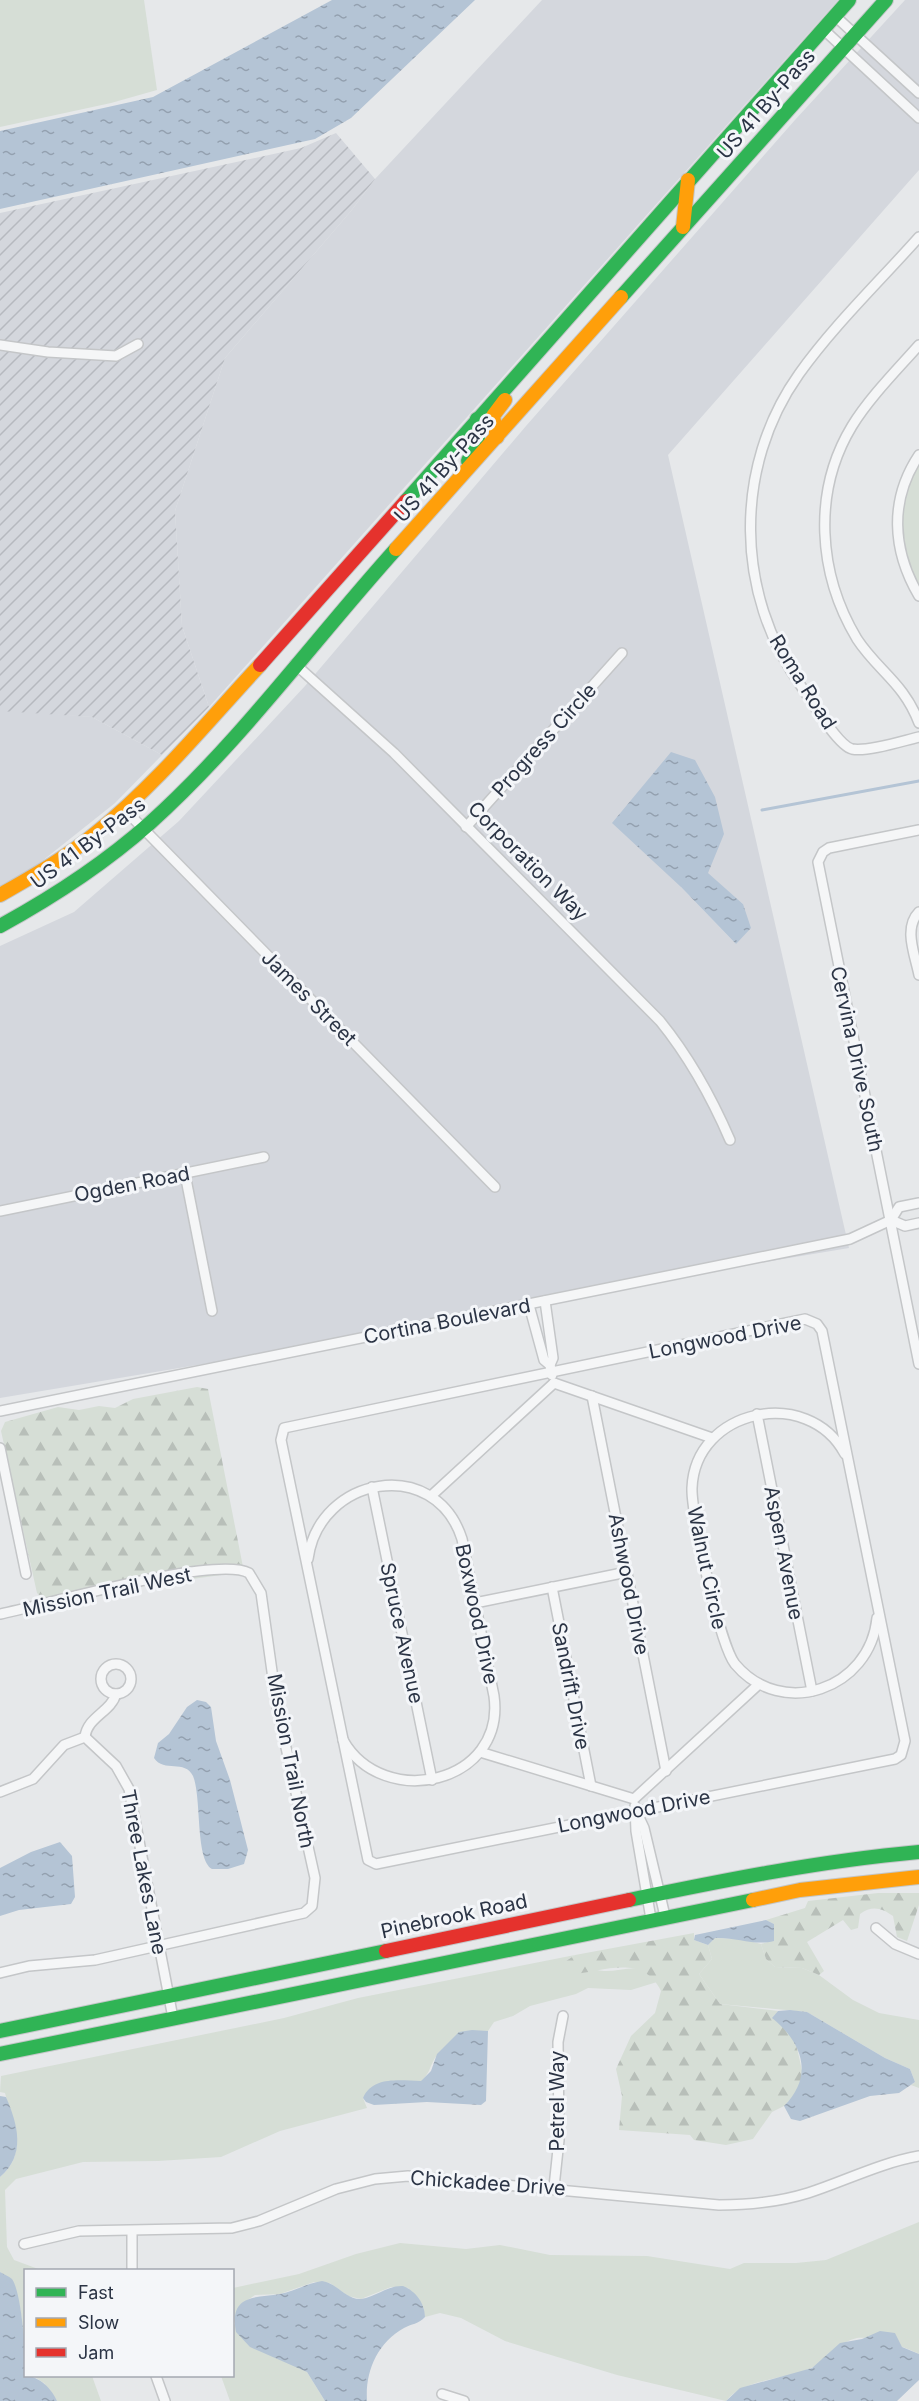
<svg xmlns="http://www.w3.org/2000/svg" width="919" height="2401" font-family="Inter,sans-serif">
	<defs>
		<pattern id="industrial-furrows" width="10" height="10" patternUnits="userSpaceOnUse" patternTransform="scale(1.5)"><rect width="10" height="10" fill="#d4d7dd"/><path d="M-1 1l2-2M0 10L10 0M9 11l2-2" fill="none" stroke="#b6b9bf"/></pattern>
		<pattern id="forest-firs" width="22" height="20" patternUnits="userSpaceOnUse" patternTransform="scale(1.5)"><rect width="22" height="20" fill="#d6ded6"/><path d="M5 1l3.5 6h-7zM16 11l3.5 6h-7z" fill="#b8bfb9"/></pattern>
		<pattern id="water-ripples" width="26" height="14" patternUnits="userSpaceOnUse" patternTransform="scale(1.5)"><rect width="26" height="14" fill="#b4c4d5"/><path d="M2 4q2-2 4 0t4 0M15 11q2-2 4 0t4 0" fill="none" stroke="#93a0af"/></pattern>
	</defs>
	<rect width="100%" height="100%" fill="#e6e8ea"/>
	<g fill="#d4d7dd" fill-rule="evenodd">
		<path d="M 542,0 L 838,0 L 209,707 L 182,626 L 175,511 L 225,358 L 351,211 L 375,179 Z"/>
		<path d="M 905,0 L 919,0 L 919,170 L 668,455 L 849,1248 L 538,1300 L 209,1363 L 0,1398 L 0,946 L 74,912 L 179,821 L 305,686 L 526,426 L 795,120 ZM 713,859 L 707,873 L 743,904 L 736,944 L 681,887 Z"/>
		<path d="M 9,710 L 92,717 L 162,755 L 115,803 L 22,877 L 0,887 L 0,711 Z"/>
	</g>
	<path fill="url(#industrial-furrows)" d="M 336,133 L 375,179 L 351,211 L 225,358 L 175,511 L 182,626 L 209,707 L 162,755 L 92,717 L 0,711 L 0,213 L 301,148 Z"/>
	<g fill="#d6ded6">
		<path d="M 0,0 L 144,0 L 157,90 L 111,103 L 0,127 Z"/>
		<path d="M 919,463 L 919,585 C 897,547 896,501 919,463 Z"/>
		<path d="M 715,1938 L 742,1939 L 761,1944 L 766,1959 L 775,1967 L 802,1968 L 819,1975 L 853,2000 L 879,2013 L 919,2020 L 919,2088 L 911,2085 L 915,2082 L 910,2069 L 885,2058 L 807,2012 L 720,2004 L 699,1974 L 712,1959 L 708,1945 Z"/>
		<path d="M 575,1955 L 566,1961 C 578,1964 592,1970 604,1971 C 622,1972 645,1959 657,1982 L 631,1990 L 588,1988 L 576,1994 L 530,2006 L 513,2016 L 494,2022 L 488,2031 C 469,2030 446,2041 435,2058 C 429,2068 431,2071 421,2082 L 410,2081 L 363,2098 L 367,2108 L 280,2131 L 221,2157 L 158,2161 L 83,2162 L 16,2179 L 5,2190 L 7,2247 L 14,2260 L 41,2270 L 26,2270 L 25,2362 C 22,2355 23,2346 23,2338 C 22,2315 20,2285 0,2272 L 0,2177 C 29,2152 13,2124 5,2093 L 0,2092 L 1,2076 L 284,2018 L 358,1998 Z"/>
		<path d="M 919,2222 L 919,2354 C 906,2347 871,2336 857,2338 C 837,2342 828,2361 811,2368 C 786,2380 744,2378 726,2401 L 617,2375 L 505,2341 L 461,2318 L 440,2313 L 425,2317 L 423,2306 L 408,2288 L 391,2287 L 361,2299 L 348,2296 L 330,2283 L 314,2282 L 280,2294 L 255,2295 L 239,2306 L 234,2324 L 307,2372 L 325,2401 L 230,2401 L 221,2376 L 232,2376 L 233,2288 L 299,2274 L 356,2254 L 400,2243 L 466,2249 L 500,2245 L 550,2255 L 647,2256 L 730,2269 L 744,2263 L 796,2263 L 826,2260 Z"/>
		<path d="M 33,2376 L 92,2376 L 101,2401 L 57,2401 L 44,2383 Z"/>
	</g>
	<g fill="url(#forest-firs)">
		<path d="M 197,1387 L 208,1389 L 244,1572 L 43,1599 L 37,1593 L 1,1431 L 5,1422 L 58,1407 L 79,1410 L 99,1406 L 115,1408 L 133,1399 Z"/>
		<path d="M 878,1893 L 919,1893 L 919,1905 L 907,1941 L 897,1937 L 893,1916 C 882,1908 872,1905 860,1914 L 858,1928 L 851,1930 L 843,1920 L 807,1942 L 824,1971 L 819,1975 L 802,1968 L 775,1967 L 766,1959 L 761,1944 L 774,1940 L 774,1924 L 766,1920 L 805,1908 L 808,1901 Z"/>
		<path d="M 694,1933 L 694,1940 L 708,1945 L 712,1959 L 699,1974 L 720,2004 L 778,2011 L 773,2018 L 790,2032 L 797,2048 L 803,2075 L 797,2092 L 784,2106 L 772,2112 L 753,2139 L 726,2145 L 694,2140 L 690,2135 L 619,2130 L 622,2096 L 616,2069 L 631,2036 L 655,2013 L 661,1991 C 643,1954 605,1971 570,1975 L 564,1968 L 566,1961 L 575,1955 Z"/>
	</g>
	<g fill="url(#water-ripples)">
		<path d="M 332,0 L 475,0 L 351,118 L 315,139 L 0,209 L 0,131 L 153,97 Z"/>
		<path d="M 671,752 L 695,760 L 715,797 L 724,834 L 708,873 L 743,904 L 751,928 L 736,944 L 681,887 L 612,823 Z"/>
		<path d="M 197,1700 L 206,1702 L 211,1707 L 216,1741 L 230,1780 L 248,1850 L 244,1864 L 228,1869 L 212,1869 C 195,1859 202,1798 193,1776 C 185,1759 164,1773 154,1758 L 158,1743 L 169,1734 L 187,1707 Z"/>
		<path d="M 60,1842 L 72,1856 L 75,1897 L 71,1904 L 19,1910 L 0,1916 L 0,1868 L 31,1852 Z"/>
		<path d="M 766,1920 L 774,1924 L 774,1941 C 755,1946 736,1937 715,1938 L 708,1945 L 694,1940 L 695,1935 Z"/>
		<path d="M 790,2010 L 807,2012 L 885,2058 L 910,2069 L 915,2082 L 899,2093 L 870,2096 L 800,2121 L 791,2119 L 784,2106 C 814,2076 803,2043 772,2018 L 778,2011 Z"/>
		<path d="M 472,2030 L 488,2031 L 486,2101 L 481,2105 L 427,2102 L 374,2105 L 366,2102 L 363,2098 C 373,2075 402,2081 421,2081 L 431,2071 L 437,2054 L 459,2032 Z"/>
		<path d="M 0,2096 L 6,2097 C 18,2125 26,2155 0,2177 Z"/>
		<path d="M 0,2272 C 3,2274 9,2276 12,2279 C 22,2293 26,2358 26,2376 C 39,2376 52,2389 57,2401 L 0,2401 Z"/>
		<path d="M 322,2281 C 337,2283 346,2300 361,2299 C 376,2297 388,2285 403,2286 C 416,2291 425,2304 425,2317 C 419,2324 411,2324 404,2328 C 377,2343 365,2372 367,2401 L 325,2401 L 307,2372 L 250,2347 L 236,2332 C 229,2294 255,2298 280,2294 C 295,2291 308,2283 322,2281 Z"/>
		<path d="M 880,2331 L 895,2333 L 902,2347 L 919,2354 L 919,2380 L 897,2401 L 726,2401 L 740,2388 L 812,2368 L 840,2343 L 862,2339 Z"/>
	</g>
	<g fill="none" stroke-linecap="round" stroke-linejoin="round">
		<path stroke="#b4c4d5" stroke-width="3" d="M 762,810 L 919,781"/>
		<g stroke="#c4c6c8" stroke-width="12">
			<g id="street">
				<path d="M 835,16 L 919,93"/>
				<path d="M 823,29 L 919,118"/>
				<path d="M 919,237 C 879,282 834,325 799,374 C 733,467 735,594 801,686 C 810,699 838,746 852,749 C 868,752 902,741 919,737"/>
				<path d="M 0,345 L 48,352 L 116,356 L 138,344"/>
				<path d="M 919,345 C 896,371 870,397 852,426 C 812,492 818,574 857,639 C 878,671 904,683 919,723"/>
				<path d="M 919,455 C 889,500 892,550 919,596"/>
				<path d="M 295,664 L 394,753 L 660,1021 C 690,1058 711,1096 730,1140"/>
				<path d="M 124,809 L 495,1187"/>
				<path d="M 466,827 L 622,653"/>
				<path d="M 919,830 L 829,848 L 823,852 L 818,862 L 919,1364"/>
				<path d="M 919,912 C 903,928 915,955 919,975"/>
				<path d="M 185,1174 L 212,1311"/>
				<path d="M 0,1211 L 264,1157"/>
				<path d="M 891,1220 L 905,1226 L 919,1223"/>
				<path d="M 545,1301 L 553,1358 L 550,1365 L 552,1375"/>
				<path d="M 529,1305 L 544,1360 L 550,1365"/>
				<path d="M 805,1319 L 817,1324 L 822,1331 L 905,1741 L 901,1755 L 895,1759 L 376,1864 L 368,1860 L 281,1440 L 284,1428 Z"/>
				<path d="M 554,1383 L 712,1438"/>
				<path d="M 592,1396 L 666,1771"/>
				<path d="M 0,1411 L 850,1239 L 891,1220 L 899,1207 L 919,1203"/>
				<path d="M 757,1414 L 812,1691"/>
				<path d="M 0,1448 L 26,1574"/>
				<path d="M 845,1454 C 808,1385 695,1409 692,1488 C 691,1514 720,1645 735,1664 C 782,1720 870,1689 877,1618"/>
				<path d="M 372,1487 L 432,1780"/>
				<path d="M 431,1496 L 554,1383"/>
				<path d="M 308,1559 C 319,1476 435,1455 462,1539 L 494,1696 C 506,1784 383,1811 343,1740"/>
				<path d="M 552,1587 L 591,1786"/>
				<path d="M 475,1603 L 627,1572"/>
				<path d="M 0,1614 C 45,1605 216,1555 249,1573 L 261,1593 L 277,1707 L 315,1878 L 312,1906 L 304,1913 L 95,1960 L 29,1966 L 0,1973"/>
				<circle cx="116" cy="1679" r="15"/>
				<path d="M 85,1737 C 87,1717 111,1712 116,1694"/>
				<path d="M 480,1752 L 634,1799 L 759,1684"/>
				<path d="M 0,1792 L 33,1779 L 64,1745 L 85,1737 L 116,1766 L 129,1789 L 173,2018"/>
				<path d="M 635,1806 L 636,1831 L 651,1919"/>
				<path d="M 637,1813 L 644,1828 L 665,1916"/>
				<path d="M 876,1928 L 895,1944 L 919,1954"/>
				<path d="M 554,2187 L 559,2140 L 558,2042 L 563,2016"/>
				<path d="M 24,2244 L 79,2231 L 232,2228 L 259,2221 L 336,2189 L 375,2179 L 408,2176 L 719,2205 C 749,2205 779,2202 808,2193 C 845,2181 880,2163 919,2156"/>
				<path d="M 132,2270 L 132,2231"/>
				<path d="M 156,2376 L 165,2401"/>
				<path d="M 442,2394 L 464,2401"/>
			</g>
		</g>
		<g stroke="#c4c6c8" stroke-width="16">
			<g id="fast">
				<path d="M 621,297 L 886,0"/>
				<path d="M 468,461 L 478,441 L 477,419"/>
				<path d="M 406,501 L 849,0"/>
				<path d="M 0,926 C 53,897 104,864 150,823 C 241,741 314,640 396,549"/>
				<path d="M 629,1900 C 725,1880 820,1861 919,1852"/>
				<path d="M 0,2031 L 386,1951"/>
				<path d="M 0,2054 L 753,1900"/>
			</g>
		</g>
		<g stroke="#c4c6c8" stroke-width="16">
			<g id="slow">
				<path d="M 683,227 L 688,180"/>
				<path d="M 497,437 L 493,416 L 505,400"/>
				<path d="M 396,549 L 621,297"/>
				<path d="M 0,895 C 33,876 67,857 96,833 C 157,784 207,722 260,665"/>
				<path d="M 753,1900 L 800,1890 L 919,1877"/>
			</g>
		</g>
		<g stroke="#c4c6c8" stroke-width="16">
			<g id="jam">
				<path d="M 260,665 L 406,501"/>
				<path d="M 386,1951 L 629,1900"/>
			</g>
		</g>
		<use href="#street" stroke="#f5f6f7" stroke-width="9"/>
		<use href="#fast" stroke="#30b455" stroke-width="14"/>
		<use href="#slow" stroke="#ff9f0a" stroke-width="14"/>
		<use href="#jam" stroke="#e5322d" stroke-width="14"/>
	</g>
	<g text-anchor="middle" dominant-baseline="central" stroke-width="6" stroke-linejoin="round" paint-order="stroke">
		<g font-size="20" fill="#2b3445" stroke="#f4f6f9">
			<text transform="translate(766 104) rotate(-49)">US 41 By-Pass</text>
			<text transform="translate(444 468) rotate(-48)">US 41 By-Pass</text>
			<text transform="translate(803 682) rotate(58)">Roma Road</text>
			<text transform="translate(544 740) rotate(-48)">Progress Circle</text>
			<text transform="translate(88 843) rotate(-37)">US 41 By-Pass</text>
			<text transform="translate(528 861) rotate(45)">Corporation Way</text>
			<text transform="translate(309 998) rotate(45)">James Street</text>
			<text transform="translate(857 1059) rotate(78)">Cervina Drive South</text>
			<text transform="translate(132 1184) rotate(-11)">Ogden Road</text>
			<text transform="translate(447 1321) rotate(-11)">Cortina Boulevard</text>
			<text transform="translate(725 1337) rotate(-11)">Longwood Drive</text>
			<text transform="translate(784 1553) rotate(79)">Aspen Avenue</text>
			<text transform="translate(707 1568) rotate(78)">Walnut Circle</text>
			<text transform="translate(629 1584) rotate(79)">Ashwood Drive</text>
			<text transform="translate(107 1592) rotate(-12)">Mission Trail West</text>
			<text transform="translate(477 1614) rotate(78)">Boxwood Drive</text>
			<text transform="translate(402 1633) rotate(78)">Spruce Avenue</text>
			<text transform="translate(571 1686) rotate(79)">Sandrift Drive</text>
			<text transform="translate(291 1761) rotate(79)">Mission Trail North</text>
			<text transform="translate(634 1811) rotate(-11)">Longwood Drive</text>
			<text transform="translate(144 1872) rotate(79)">Three Lakes Lane</text>
			<text transform="translate(454 1916) rotate(-12)">Pinebrook Road</text>
			<text transform="translate(557 2101) rotate(-90)">Petrel Way</text>
			<text transform="translate(488 2183) rotate(4)">Chickadee Drive</text>
		</g>
	</g>
	<rect x="24" y="2269" width="210" height="108" fill="#f4f6f9" stroke="#a4a8b1" stroke-width="1.5"/>
	<rect x="36" y="2288" width="30" height="9" fill="#30b455" stroke="#a4a8b1" stroke-width="1.5"/>
	<text x="78" y="2299" font-size="18" fill="#2b3445">Fast</text>
	<rect x="36" y="2318" width="30" height="9" fill="#ff9f0a" stroke="#a4a8b1" stroke-width="1.5"/>
	<text x="78" y="2329" font-size="18" fill="#2b3445">Slow</text>
	<rect x="36" y="2348" width="30" height="9" fill="#e5322d" stroke="#a4a8b1" stroke-width="1.5"/>
	<text x="78" y="2359" font-size="18" fill="#2b3445">Jam</text>
</svg>
